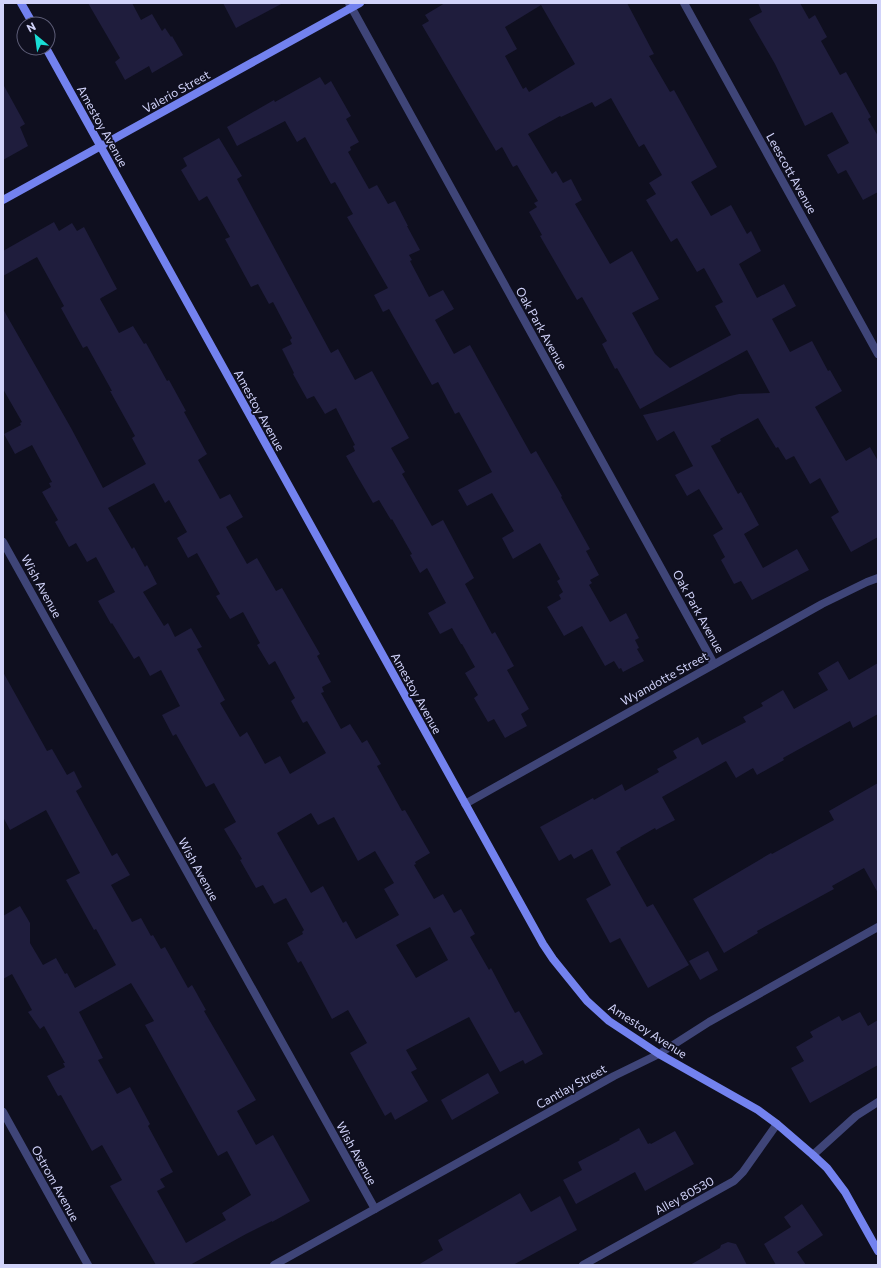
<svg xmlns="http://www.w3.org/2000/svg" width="881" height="1268" font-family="Commissioner,sans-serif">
	<rect width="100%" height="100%" fill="#0f0f1f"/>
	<g fill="#1f1d3d" fill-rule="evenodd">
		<path d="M 88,3 L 132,3 L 141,20 L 152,14 L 162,31 L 165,28 L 171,37 L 172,36 L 183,55 L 152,73 L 149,66 L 125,80 L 115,62 L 120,58 Z"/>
		<path d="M 223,3 L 283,3 L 236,28 Z"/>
		<path d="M 445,3 L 627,3 L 654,54 L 649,56 L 670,92 L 674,90 L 717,167 L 691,182 L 711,216 L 731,205 L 747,234 L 751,231 L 761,251 L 739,264 L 757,298 L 784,284 L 796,306 L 772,319 L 790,352 L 812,341 L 828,371 L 830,370 L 842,391 L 815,407 L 846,461 L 870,447 L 878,461 L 878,537 L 851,552 L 831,517 L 839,512 L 820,478 L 810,484 L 794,456 L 786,460 L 778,447 L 776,448 L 758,418 L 720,439 L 721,441 L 711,446 L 738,494 L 741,492 L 759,525 L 744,534 L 763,568 L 797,549 L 809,570 L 752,600 L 741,581 L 734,584 L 721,560 L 725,557 L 713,535 L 723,529 L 699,489 L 687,496 L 675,475 L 693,466 L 674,431 L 657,441 L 643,415 L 739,394 L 770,393 L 747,350 L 640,409 L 617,368 L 615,369 L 602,344 L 607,341 L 582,297 L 577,300 L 540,236 L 542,235 L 529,212 L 537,207 L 534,203 L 538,201 L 517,165 L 513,167 L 502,147 L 496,151 L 422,25 L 429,21 L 425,15 ZM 541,5 L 575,64 L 529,92 L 526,87 L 523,89 L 505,56 L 517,49 L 505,27 ZM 611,98 L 639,147 L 644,144 L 662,175 L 649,183 L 656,194 L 646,200 L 671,242 L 677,238 L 697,272 L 704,268 L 723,302 L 715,306 L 731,335 L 670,368 L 655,354 L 632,313 L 659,299 L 632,251 L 610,264 L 575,204 L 582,200 L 571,179 L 563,183 L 556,171 L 552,174 L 528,134 L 560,116 L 561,117 L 592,102 L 595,107 Z"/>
		<path d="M 758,3 L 800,3 L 809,19 L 815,15 L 827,37 L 821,41 L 840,75 L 846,72 L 871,117 L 868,119 L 878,136 L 878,192 L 863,200 L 846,170 L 838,174 L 827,155 L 849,143 L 832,112 L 805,126 L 775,64 L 749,19 L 762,12 Z"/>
		<path d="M 320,77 L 325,85 L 331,81 L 351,116 L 346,119 L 359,142 L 350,147 L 351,150 L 348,152 L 369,189 L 377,185 L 388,204 L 395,201 L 408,226 L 407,226 L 420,250 L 409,255 L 412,260 L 410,261 L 429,297 L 443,290 L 454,309 L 435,320 L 454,354 L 470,345 L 531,454 L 536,451 L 562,496 L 561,497 L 590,549 L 586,551 L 599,575 L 590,580 L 592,583 L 589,585 L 610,622 L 626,613 L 639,638 L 635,640 L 639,648 L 637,649 L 644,661 L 623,672 L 621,668 L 619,669 L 614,661 L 605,666 L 582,626 L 564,636 L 547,607 L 561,599 L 559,595 L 563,592 L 557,581 L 560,579 L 540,543 L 513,559 L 502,538 L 514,531 L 492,493 L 467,506 L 458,490 L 492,472 L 459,412 L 455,414 L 438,382 L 432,385 L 389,309 L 383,312 L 374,295 L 388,288 L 347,217 L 353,214 L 335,182 L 331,184 L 305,137 L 297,142 L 285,121 L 237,146 L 227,127 L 274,100 L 275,102 Z"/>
		<path d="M 3,84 L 25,124 L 20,127 L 28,146 L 3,160 Z"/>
		<path d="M 219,138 L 242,176 L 237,179 L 331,353 L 338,349 L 355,380 L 372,371 L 409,438 L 391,448 L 405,472 L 402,474 L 432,526 L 443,520 L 474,578 L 465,584 L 492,634 L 495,632 L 514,666 L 507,670 L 529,709 L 521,714 L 527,726 L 505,738 L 494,719 L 488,722 L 474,698 L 478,695 L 465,673 L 475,667 L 462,644 L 461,644 L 452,628 L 440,634 L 428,613 L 446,603 L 427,568 L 420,573 L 410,555 L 412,554 L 392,519 L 391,520 L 379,500 L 373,503 L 356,474 L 346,456 L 355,451 L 353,446 L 355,445 L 336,408 L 325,414 L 314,396 L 307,399 L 293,374 L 294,373 L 282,349 L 292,344 L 290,340 L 292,338 L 273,302 L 269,304 L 258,284 L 251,287 L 225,239 L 230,237 L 207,196 L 199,201 L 181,170 L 187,166 L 183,158 Z"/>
		<path d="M 54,222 L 59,231 L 72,223 L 77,231 L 84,227 L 117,289 L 101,298 L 100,299 L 119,333 L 133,326 L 144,344 L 146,343 L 167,381 L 169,380 L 186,411 L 184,412 L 207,454 L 198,460 L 220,499 L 230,494 L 243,517 L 226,527 L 247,564 L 257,558 L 276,591 L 282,588 L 320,654 L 317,656 L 331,682 L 322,687 L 324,692 L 321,693 L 341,729 L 350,724 L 362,743 L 367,740 L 381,764 L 377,766 L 402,811 L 405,810 L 430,853 L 415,862 L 416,864 L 414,865 L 434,899 L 443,894 L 454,913 L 461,909 L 475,934 L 470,937 L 489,970 L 491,968 L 515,1013 L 519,1011 L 543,1054 L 525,1064 L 523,1060 L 500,1072 L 469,1017 L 406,1050 L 417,1069 L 411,1072 L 428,1101 L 395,1120 L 391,1112 L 385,1116 L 350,1053 L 367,1043 L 348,1010 L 332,1019 L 301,961 L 298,963 L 287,943 L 303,934 L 302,932 L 304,930 L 286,898 L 274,904 L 263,885 L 256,888 L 240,860 L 242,859 L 224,829 L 236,822 L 214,783 L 206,787 L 176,734 L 173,736 L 162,715 L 180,706 L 161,670 L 150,676 L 139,656 L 134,659 L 112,623 L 111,624 L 98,601 L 115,592 L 96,557 L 87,562 L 76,543 L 69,547 L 55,522 L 58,520 L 42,492 L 51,487 L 49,483 L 52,482 L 32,445 L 15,454 L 4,434 L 21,425 L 20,423 L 22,422 L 3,389 L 3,309 L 71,428 L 103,488 L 146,464 L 132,438 L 135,436 L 110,391 L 112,391 L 87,346 L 83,348 L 61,308 L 64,306 L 37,257 L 3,276 L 3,251 ZM 154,483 L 165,503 L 169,500 L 187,532 L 177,538 L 188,558 L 197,553 L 220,594 L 216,596 L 230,619 L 243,612 L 260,643 L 257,645 L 269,665 L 275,661 L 295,698 L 291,701 L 303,723 L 307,721 L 326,753 L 290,774 L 280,756 L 265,764 L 247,732 L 240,737 L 220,703 L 225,700 L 197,649 L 202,647 L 191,628 L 175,637 L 168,623 L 164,626 L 143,592 L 157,584 L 147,565 L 145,567 L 134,547 L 132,549 L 108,508 ZM 311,813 L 318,825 L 334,817 L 358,861 L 375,851 L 394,883 L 384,889 L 399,915 L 356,939 L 346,921 L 343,923 L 323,886 L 311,893 L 277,833 ZM 430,927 L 448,960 L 416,978 L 396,945 Z"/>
		<path d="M 838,661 L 849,680 L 878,663 L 878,714 L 853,728 L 850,721 L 783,758 L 784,760 L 757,775 L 753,768 L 736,778 L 726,761 L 662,797 L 675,820 L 656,830 L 655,828 L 620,848 L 621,849 L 616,852 L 647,907 L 653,904 L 689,965 L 648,988 L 620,938 L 610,943 L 586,899 L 611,885 L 592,849 L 574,859 L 571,854 L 559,861 L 540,827 L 593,798 L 594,800 L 622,784 L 625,791 L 659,772 L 657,769 L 677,758 L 673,751 L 698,737 L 702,745 L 746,722 L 743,717 L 763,706 L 761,703 L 783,690 L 794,709 L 828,690 L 818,673 Z"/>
		<path d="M 3,672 L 47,751 L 52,749 L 67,775 L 74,771 L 82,787 L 76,791 L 112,856 L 117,853 L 130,875 L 111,885 L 132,922 L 141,918 L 151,936 L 153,935 L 161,949 L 165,947 L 188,988 L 192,985 L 206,1010 L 204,1011 L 256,1100 L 237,1111 L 256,1145 L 273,1135 L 310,1201 L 272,1222 L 272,1221 L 246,1234 L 190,1265 L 156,1265 L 110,1186 L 122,1180 L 102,1145 L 92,1151 L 61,1095 L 58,1096 L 47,1076 L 65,1067 L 63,1063 L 65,1063 L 44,1026 L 40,1029 L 28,1012 L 32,1010 L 12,974 L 3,979 L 3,916 L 20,906 L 30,923 L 30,943 L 43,965 L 56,958 L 65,974 L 67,973 L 75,988 L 116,965 L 96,929 L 94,930 L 66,880 L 80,873 L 46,810 L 10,830 L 3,817 ZM 131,983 L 154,1021 L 145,1025 L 218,1156 L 227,1151 L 251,1195 L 222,1213 L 226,1220 L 186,1243 L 157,1191 L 165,1187 L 160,1179 L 173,1172 L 148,1126 L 150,1124 L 130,1087 L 117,1094 L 98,1060 L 103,1058 L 79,1012 Z"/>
		<path d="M 878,783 L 878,893 L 864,868 L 832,886 L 834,889 L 757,931 L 758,933 L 724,953 L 693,899 L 771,853 L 772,854 L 834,820 L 829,811 Z"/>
		<path d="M 708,951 L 718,970 L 700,980 L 689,961 Z"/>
		<path d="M 860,1012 L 868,1026 L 878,1020 L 878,1065 L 810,1103 L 791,1068 L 804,1061 L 796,1047 L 813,1037 L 810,1032 L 839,1016 L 842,1021 Z"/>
		<path d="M 488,1073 L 499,1093 L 452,1120 L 441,1100 Z"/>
		<path d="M 639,1128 L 648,1144 L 650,1143 L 651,1144 L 675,1131 L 694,1164 L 645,1191 L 635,1172 L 576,1204 L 563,1180 L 582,1170 L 578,1162 L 620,1140 L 619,1139 Z"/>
		<path d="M 520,1193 L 531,1212 L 560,1196 L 577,1230 L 513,1265 L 418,1265 L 443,1250 L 438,1240 Z"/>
		<path d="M 802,1204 L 823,1235 L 797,1252 L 806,1265 L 776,1265 L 764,1244 L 791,1227 L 784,1217 Z"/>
		<path d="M 728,1242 L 736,1244 L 747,1265 L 690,1265 L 720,1248 L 721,1245 Z"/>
	</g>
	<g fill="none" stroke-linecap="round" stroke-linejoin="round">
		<g stroke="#3f4578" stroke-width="8">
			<path d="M 813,1155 L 856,1116 L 878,1102"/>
			<path d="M 583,1265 L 734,1181 L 743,1172 L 777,1124"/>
		</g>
		<g stroke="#3f4578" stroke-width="8">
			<path d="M 349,3 L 714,664"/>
			<path d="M 684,3 L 878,354"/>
			<path d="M 3,542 L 375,1209"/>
			<path d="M 465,804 L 822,604 L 867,582 L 878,578"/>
			<path d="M 3,1112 L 88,1265"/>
			<path d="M 274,1265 L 614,1076 L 659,1054 L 709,1022 L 878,927"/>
		</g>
		<g stroke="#7382ef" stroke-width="8">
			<path d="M 21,3 L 33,24"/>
			<path d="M 46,48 L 543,944 L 553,959 L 587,1001 L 609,1021 L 659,1054 L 758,1110 L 777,1124 L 813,1155 L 827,1168 L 845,1192 L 878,1251"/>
			<path d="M 3,200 L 360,3"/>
		</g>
	</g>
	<g text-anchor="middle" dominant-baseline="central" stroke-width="3.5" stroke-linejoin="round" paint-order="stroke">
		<g font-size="12" fill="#d1d3fa" stroke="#0f0f1f">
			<text transform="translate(176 91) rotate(-29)">Valerio Street</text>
			<text transform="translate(103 126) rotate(61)">Amestoy Avenue</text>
			<text transform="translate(792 173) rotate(61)">Leescott Avenue</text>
			<text transform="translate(542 328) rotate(61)">Oak Park Avenue</text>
			<text transform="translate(260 410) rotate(61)">Amestoy Avenue</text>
			<text transform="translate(42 586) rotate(61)">Wish Avenue</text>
			<text transform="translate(699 611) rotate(61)">Oak Park Avenue</text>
			<text transform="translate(664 678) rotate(-29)">Wyandotte Street</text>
			<text transform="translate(417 693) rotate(61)">Amestoy Avenue</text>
			<text transform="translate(199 869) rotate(61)">Wish Avenue</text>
			<text transform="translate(648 1030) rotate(33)">Amestoy Avenue</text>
			<text transform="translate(571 1086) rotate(-29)">Cantlay Street</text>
			<text transform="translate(357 1153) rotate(61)">Wish Avenue</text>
			<text transform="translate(56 1183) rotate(61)">Ostrom Avenue</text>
			<text transform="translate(684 1195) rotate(-29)">Alley 80530</text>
		</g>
	</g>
	<rect width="881" height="1268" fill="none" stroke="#d1d3fa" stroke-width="8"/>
	<g transform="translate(36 36) rotate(331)"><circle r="19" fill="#0f0f1f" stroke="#5d5d77"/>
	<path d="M0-3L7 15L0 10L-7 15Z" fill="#19ded5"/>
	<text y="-6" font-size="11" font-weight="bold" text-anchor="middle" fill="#d1d3fa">N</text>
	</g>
</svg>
